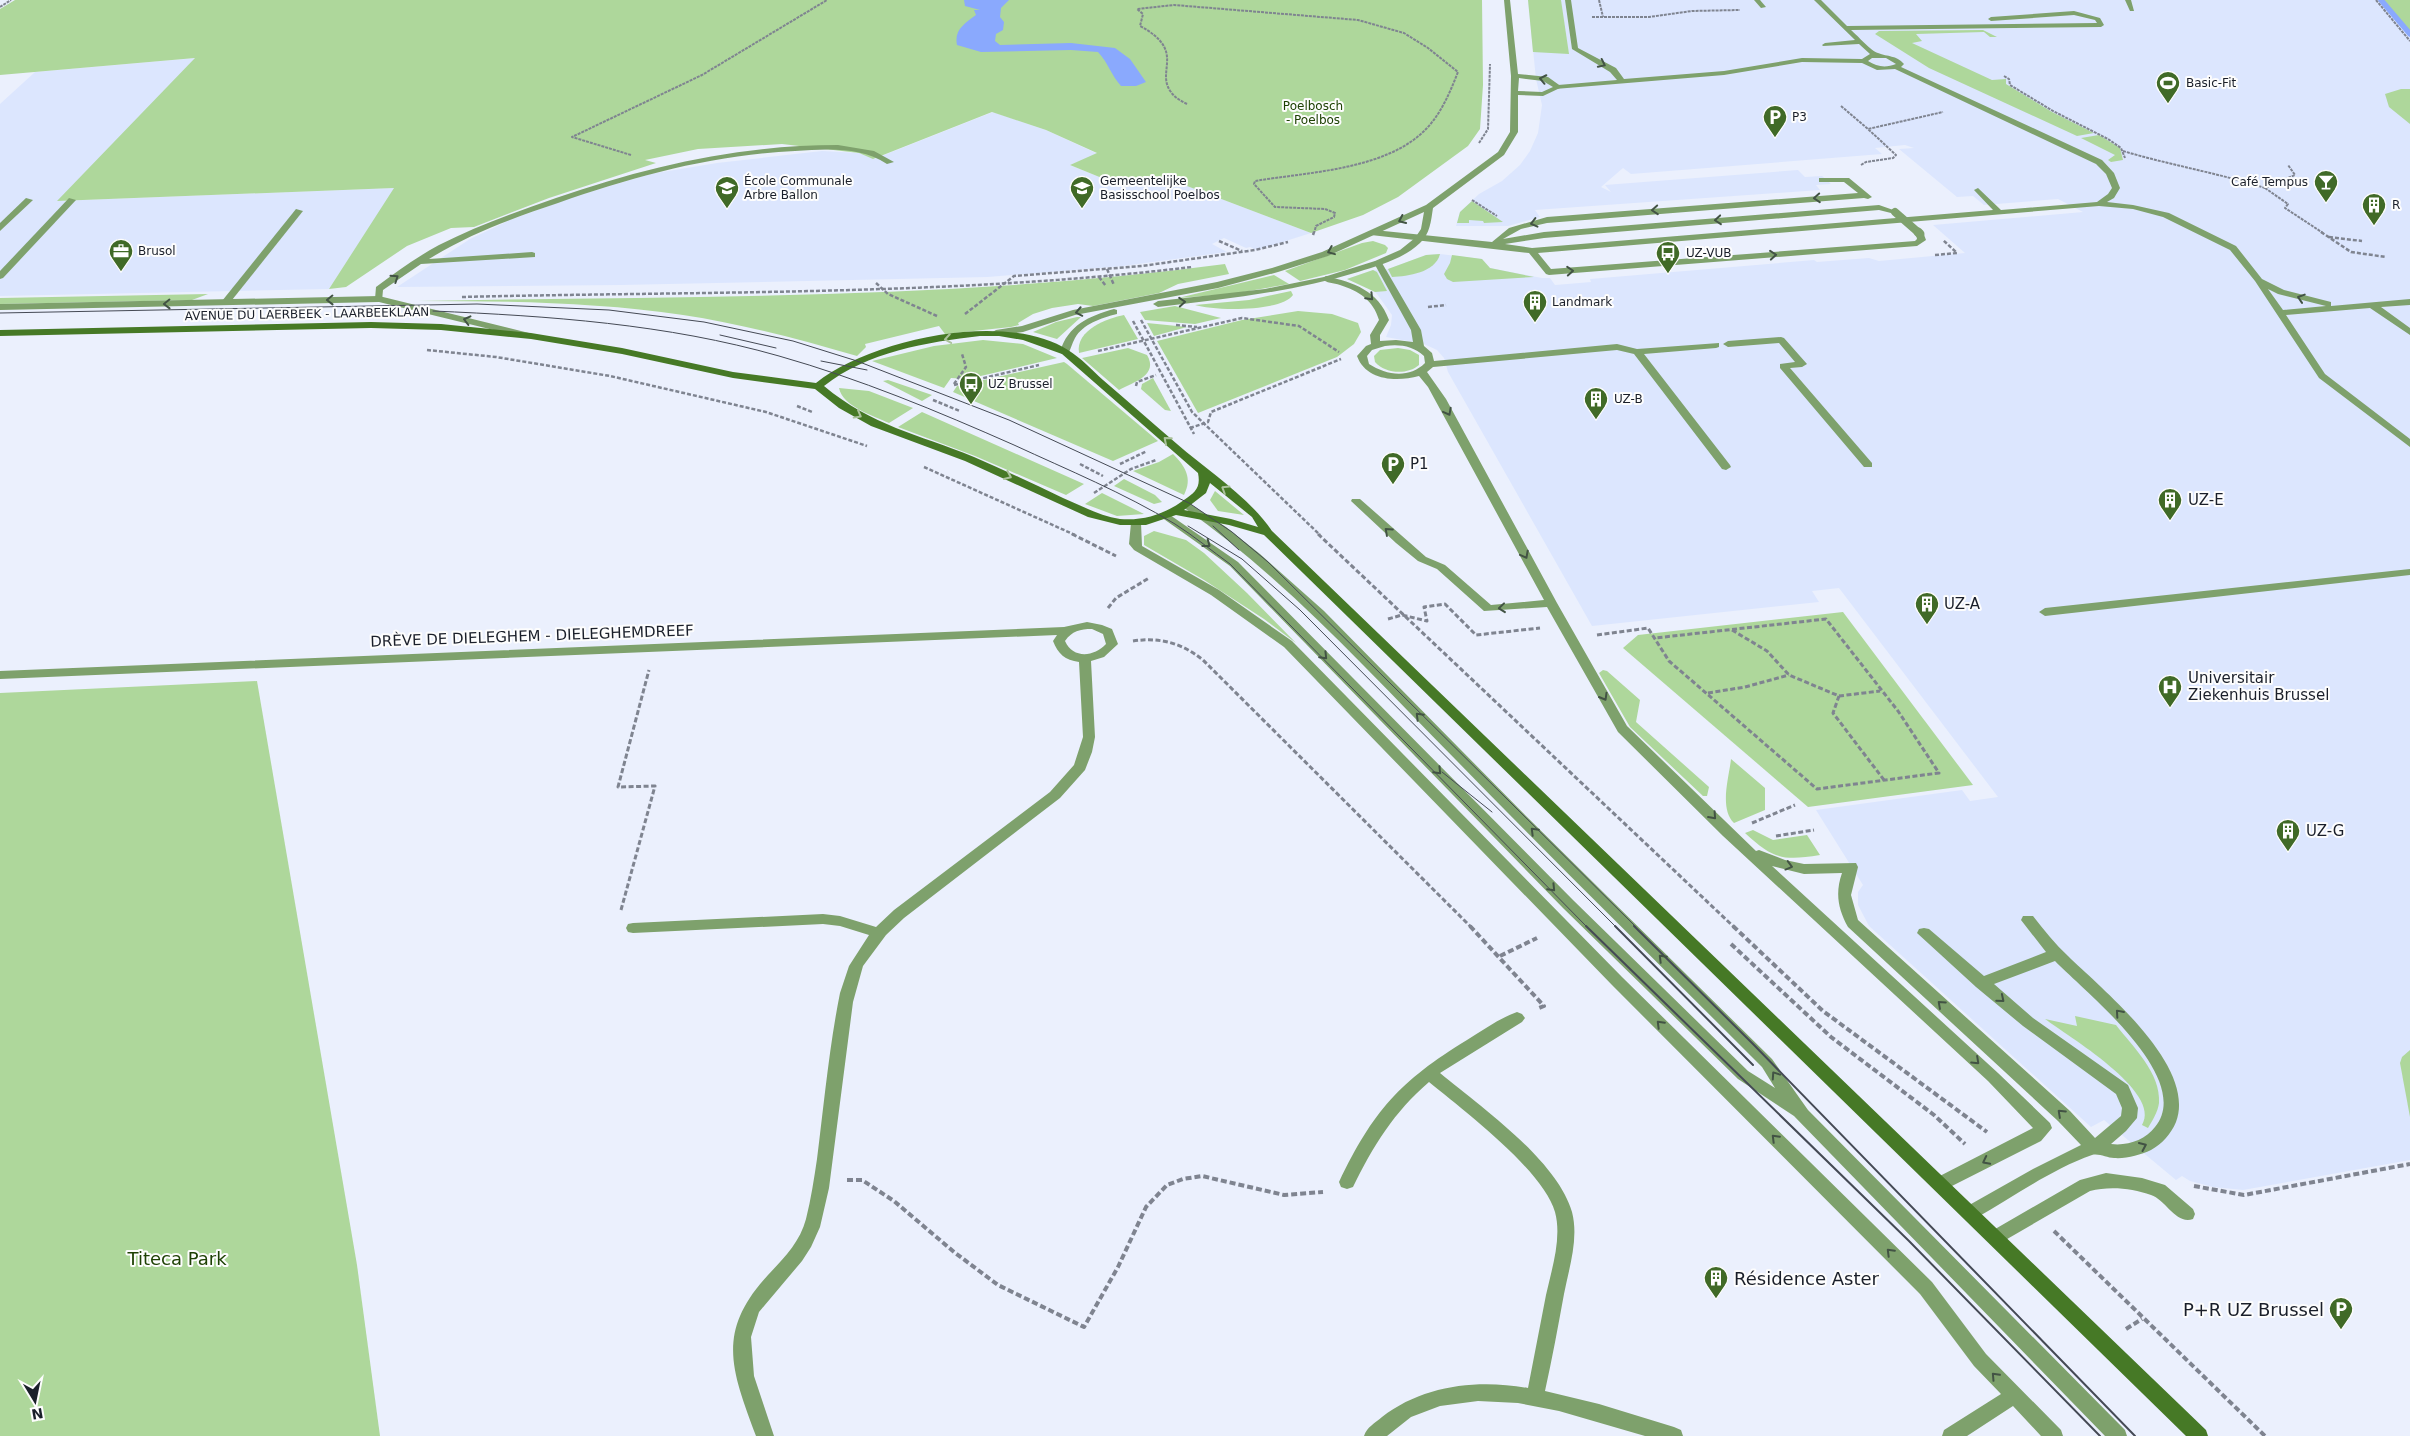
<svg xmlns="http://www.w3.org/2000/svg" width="2410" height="1436" font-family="'DejaVu Sans',sans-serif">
	<rect width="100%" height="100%" fill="#ebf0fd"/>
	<g fill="#dce6fe">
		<path d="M 1528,0 L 2381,0 L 2410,34 L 2410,1160 L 2243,1190 L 2213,1187 L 2190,1181 L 2182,1176 L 2176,1180 L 2104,1120 L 2091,1127 L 1869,926 L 1858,905 L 1858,892 L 1863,885 L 1816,810 L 1962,790 L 1970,801 L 1998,797 L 1839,588 L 1812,591 L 1819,602 L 1592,626 L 1448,372 L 1444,358 L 1437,350 L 1424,344 L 1386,337 L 1391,325 L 1392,315 L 1377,294 L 1370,288 L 1347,279 L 1373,270 L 1388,269 L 1426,255 L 1440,254 L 1482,259 L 1490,268 L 1542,278 L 1550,278 L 1555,285 L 1591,282 L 1590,279 L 1814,260 L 1817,262 L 1869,258 L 1879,261 L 1965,253 L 1933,225 L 2083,212 L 2058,199 L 1984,205 L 1973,196 L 1957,197 L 1899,149 L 1914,148 L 1905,145 L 1875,148 L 1882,154 L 1631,174 L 1623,168 L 1601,187 L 1611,192 L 1605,185 L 1798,170 L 1805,177 L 1822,176 L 1831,184 L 1816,185 L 1820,190 L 1535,210 L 1540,217 L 1508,226 L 1456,226 L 1460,212 L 1479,194 L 1502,181 L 1520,165 L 1530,151 L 1538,133 L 1542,105 L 1536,79 Z"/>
		<path d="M 196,58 L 58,201 L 395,188 L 329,289 L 0,296 L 0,104 L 35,72 Z"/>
		<path d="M 993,112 L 1046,130 L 1098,154 L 1070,165 L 1119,185 L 1187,186 L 1311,233 L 1257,250 L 1250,247 L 1246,248 L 1224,238 L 1212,244 L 1227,252 L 1123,266 L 988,277 L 621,285 L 397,287 L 470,239 L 510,220 L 570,198 L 650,174 L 717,163 L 822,151 L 859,153 L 874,159 Z"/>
	</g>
	<g fill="#aed79b">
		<path d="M 15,0 L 1482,0 L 1483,85 L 1480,129 L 1468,146 L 1398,197 L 1363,215 L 1311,233 L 1187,186 L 1119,185 L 1070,165 L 1097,153 L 1046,130 L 992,112 L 873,159 L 859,153 L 782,144 L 698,149 L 645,160 L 656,163 L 549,198 L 474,227 L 451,228 L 407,246 L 346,287 L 329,289 L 394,188 L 57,201 L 195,58 L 0,75 L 0,9 Z"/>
		<path d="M 1528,0 L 1561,0 L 1569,54 L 1533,52 Z"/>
		<path d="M 2381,0 L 2410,0 L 2410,34 Z"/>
		<path d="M 1983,30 L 1997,37 L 1990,37 L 1984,32 L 1916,34 L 1922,41 L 1912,43 L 1992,80 L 2006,79 L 2006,84 L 2052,112 L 2094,133 L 2077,136 L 1929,68 L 1875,34 L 1879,31 Z"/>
		<path d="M 2401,89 L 2410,89 L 2410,124 L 2389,107 L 2385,94 Z"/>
		<path d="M 2099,135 L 2120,148 L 2123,160 L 2111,162 L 2108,160 L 2115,155 L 2081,138 Z"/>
		<path d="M 1472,201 L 1503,222 L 1484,223 L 1483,221 L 1469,220 L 1469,223 L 1457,223 L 1460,212 Z"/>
		<path d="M 1373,241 L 1385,245 L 1388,248 L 1386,253 L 1345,270 L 1300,281 L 1285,271 L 1362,243 Z"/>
		<path d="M 1440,254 C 1435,273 1408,276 1392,277 L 1388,269 L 1426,255 Z"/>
		<path d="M 1452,255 L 1482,259 L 1490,268 L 1534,277 L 1453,282 L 1447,279 L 1444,274 L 1450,263 Z"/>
		<path d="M 1225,264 L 1229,274 L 1178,284 L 1159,293 L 1093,306 L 1078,304 L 1052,308 L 1033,314 L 1018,323 L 1019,325 L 1011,327 L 945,334 L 939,326 L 865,344 L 866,347 L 857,356 C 799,339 742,324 683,315 C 595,302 506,301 417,301 C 686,296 958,300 1225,264 Z"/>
		<path d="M 1373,270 L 1377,272 L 1387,291 L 1375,292 L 1347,279 Z"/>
		<path d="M 1274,275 L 1289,284 L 1232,294 L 1178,298 Z"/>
		<path d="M 1291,291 L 1293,295 C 1282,312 1213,311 1195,305 L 1249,300 Z"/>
		<path d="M 208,294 L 192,300 L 0,304 L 0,298 Z"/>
		<path d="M 1175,306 L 1221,318 L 1195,324 L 1145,320 L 1140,312 Z"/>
		<path d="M 1298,311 L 1332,314 L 1358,323 L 1361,332 L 1354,344 L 1337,357 L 1198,413 L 1157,341 L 1242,320 Z"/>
		<path d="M 1124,315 L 1138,339 L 1079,353 C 1075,330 1108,318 1124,315 Z"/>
		<path d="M 1077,317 L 1081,317 L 1057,339 L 1033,332 L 1056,322 Z"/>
		<path d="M 1147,323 L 1187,327 L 1154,336 Z"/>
		<path d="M 983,340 L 1023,344 L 1057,358 L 968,379 L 951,378 L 944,388 L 872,361 L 934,346 Z"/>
		<path d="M 1128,348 L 1147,355 C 1159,375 1134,382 1119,390 L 1082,358 Z"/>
		<path d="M 1398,348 L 1410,350 L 1419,355 L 1419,365 C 1408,375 1385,374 1375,362 L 1374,356 L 1380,350 Z"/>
		<path d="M 1064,362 L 1067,364 L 1158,441 L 1113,461 L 953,392 L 957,386 Z"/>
		<path d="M 1153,378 L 1171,411 L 1165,410 L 1141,389 L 1142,384 Z"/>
		<path d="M 888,380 L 932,395 L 922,401 L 883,381 Z"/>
		<path d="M 839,388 L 869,391 L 913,408 L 889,423 C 874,416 843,407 839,388 Z"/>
		<path d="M 922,412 L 1084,484 L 1066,495 L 975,456 L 898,427 Z"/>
		<path d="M 1173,454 C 1185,466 1193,478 1184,495 L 1133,471 L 1159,462 Z"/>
		<path d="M 1124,479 L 1155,495 L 1162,502 L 1154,504 L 1114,486 Z"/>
		<path d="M 1215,491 L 1244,515 L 1218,511 L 1210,500 Z"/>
		<path d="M 1102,493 L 1144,514 L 1117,516 L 1085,504 Z"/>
		<path d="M 1154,531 L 1186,540 L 1204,553 L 1247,593 L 1296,643 L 1264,619 L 1204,580 L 1144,545 L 1144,536 Z"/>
		<path d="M 1843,612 L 1973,785 L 1808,807 L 1623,648 L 1638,635 Z"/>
		<path d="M 1603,670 L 1607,671 L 1640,700 L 1636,722 L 1709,787 L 1707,796 L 1703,796 L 1630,727 L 1599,673 Z"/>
		<path d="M 257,681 L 357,1265 L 380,1436 L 0,1436 L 0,693 Z"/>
		<path d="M 1731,759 L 1765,788 L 1765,810 L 1734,823 C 1719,808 1729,778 1731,759 Z"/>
		<path d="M 1753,830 L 1773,840 L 1807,835 L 1820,855 C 1783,861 1773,859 1745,833 Z"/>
		<path d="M 2075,1016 L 2116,1025 C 2133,1047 2161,1073 2159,1103 C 2158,1112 2152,1121 2148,1128 L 2142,1125 C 2163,1092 2066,1035 2045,1019 L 2077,1026 Z"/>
		<path d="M 2410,1050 L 2410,1117 L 2400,1063 L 2402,1057 Z"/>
	</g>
	<path fill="#8aa9fd" d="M 964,0 L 1009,0 L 1001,8 L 1000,17 L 1004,22 L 1003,30 L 996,34 L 995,41 L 1000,45 L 1071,43 L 1115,48 L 1130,59 L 1146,82 L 1136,86 L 1121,86 C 1111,75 1109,64 1098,52 L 1071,50 L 981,52 L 957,45 C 954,30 964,24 976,15 L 974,10 L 980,10 L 965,6 Z"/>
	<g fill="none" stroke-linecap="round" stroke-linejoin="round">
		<path stroke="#8aa9fd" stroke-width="5.5" d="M 2381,0 L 2410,34"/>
		<g stroke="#7f8490" stroke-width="2" stroke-dasharray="3 1" stroke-linecap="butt">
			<path d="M 1599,0 L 1603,17"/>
			<path d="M 2376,0 L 2410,41"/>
			<path d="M 0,7 L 11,0"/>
			<path d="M 1592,17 L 1649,17 L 1692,11 L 1740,10"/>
			<path d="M 2004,76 L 2009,79 L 2010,85 L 2053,111 L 2108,139 L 2121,148 L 2125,158"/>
			<path d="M 1187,104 C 1181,101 1175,98 1171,92 C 1155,71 1187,51 1140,26 L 1143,14 L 1137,9 L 1174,5 L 1358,20 L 1404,33 L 1428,48 L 1458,72 C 1450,92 1442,112 1427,128 C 1388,170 1308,172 1255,181 L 1254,184 L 1275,207 L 1325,209 L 1335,213 L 1334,217 L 1316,226 L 1314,233"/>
			<path d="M 1841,106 L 1868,129"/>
			<path d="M 1479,143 L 1488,129 L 1490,64"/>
			<path d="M 2123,151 C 2170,165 2218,173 2265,188 L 2295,175 L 2288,165"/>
			<path d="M 631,155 L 572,137 L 702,75 L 827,0"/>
			<path d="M 1861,165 L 1866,162 L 1893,158 L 1896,155 L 1868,129 L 1943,112"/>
			<path d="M 2265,188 L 2288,204 L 2285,208 L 2323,233"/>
			<path d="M 1472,200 L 1497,216"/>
		</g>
		<g stroke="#7f8490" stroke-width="2.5" stroke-dasharray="4 2" stroke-linecap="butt">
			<path d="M 2321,232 L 2351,252 L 2386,257"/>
			<path d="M 1313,235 L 1314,232"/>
			<path d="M 2329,237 L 2362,241"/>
			<path d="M 1219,241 L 1242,251"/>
			<path d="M 1935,255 L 1957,253 L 1943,240"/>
			<path d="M 1107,269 L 1114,285"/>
			<path d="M 1099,277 L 1106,286"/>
			<path d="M 876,283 L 888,294 L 937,316"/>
			<path d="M 462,297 C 705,291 950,296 1192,267"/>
			<path d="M 1428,307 L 1446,305"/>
			<path d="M 965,314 L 1014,276 L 1142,266 L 1255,250 L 1288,242"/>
			<path d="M 1141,320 L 1192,412 L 1320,535"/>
			<path d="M 1133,321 L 1194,434"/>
			<path d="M 1176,325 L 1197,327"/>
			<path d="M 427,350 L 496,357 L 610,376 L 766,412 L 867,446"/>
			<path d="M 1098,351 L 1242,318 L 1299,326 L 1339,352"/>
			<path d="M 954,384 L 966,367 L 962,354"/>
			<path d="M 954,385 L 1039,365"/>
			<path d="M 1136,386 L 1137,382 L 1156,375"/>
			<path d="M 933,400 L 960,411"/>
			<path d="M 797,406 L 812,412"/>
			<path d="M 1190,428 L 1208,422 L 1211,412 L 1341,359"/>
			<path d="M 1080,464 L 1103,476"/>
			<path d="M 1120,464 L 1147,451"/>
			<path d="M 924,467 L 1075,535"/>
			<path d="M 1094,493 L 1131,469 L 1156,460"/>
		</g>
		<g stroke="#7f8490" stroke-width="3" stroke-dasharray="5 2.5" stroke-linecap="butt">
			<path d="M 1072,534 L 1116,556"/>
			<path d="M 1318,534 L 1734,927"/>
			<path d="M 1108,608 L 1116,598 L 1149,578"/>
			<path d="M 1388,619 L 1402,615 L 1427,621 L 1424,607 L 1445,604 L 1476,635 L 1540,628"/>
			<path d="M 1732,630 L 1767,651 L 1789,675 L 1839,696 L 1833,713 L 1884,780"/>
			<path d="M 1597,635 L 1648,628 L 1669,661 L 1817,789 L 1939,773 L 1898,711 L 1826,619 L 1655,638"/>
			<path d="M 1133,641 C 1160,637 1182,643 1203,660 L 1471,927"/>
			<path d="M 1708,693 L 1745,687 L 1789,675"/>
			<path d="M 1839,696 L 1880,691"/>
			<path d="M 1752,823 L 1795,805"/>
			<path d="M 1776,836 L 1814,830"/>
			<path d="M 621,910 L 655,786 L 618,787 L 649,670"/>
		</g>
		<g stroke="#7f8490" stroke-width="4" stroke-dasharray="6 3" stroke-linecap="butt">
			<path d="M 1470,926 L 1544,1006 L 1539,1008"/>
			<path d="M 1733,926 L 1823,1011 L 1987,1132"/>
			<path d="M 1731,944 L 1831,1037 L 1934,1115 L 1965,1144"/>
			<path d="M 1500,956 L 1537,938"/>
			<path d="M 847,1180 L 862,1180 L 894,1201 L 954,1252 L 998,1285 L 1084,1327 L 1118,1267 L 1146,1207 L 1167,1185 L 1183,1179 L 1202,1176 L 1284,1195 L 1323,1192"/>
			<path d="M 2194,1186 L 2244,1195 L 2410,1164"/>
			<path d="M 2054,1231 L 2265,1436"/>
			<path d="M 2126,1329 L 2142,1319"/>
		</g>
		<g fill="#7ea16c" fill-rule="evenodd">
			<path d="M 1565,0 L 1571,0 L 1578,48 L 1616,68 L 1624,79 L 1724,71 L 1802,58 L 1862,59 L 1870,54 L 1859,44 L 1823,46 L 1822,45 L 1825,43 L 1855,40 L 1814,0 L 1821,0 L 1847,26 L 2097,23 L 2095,20 L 2074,15 L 1991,21 L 1988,19 L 1991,17 L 2074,11 L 2100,18 L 2104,25 L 2101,27 L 1851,30 C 1858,36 1871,51 1878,53 C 1888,57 1896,55 1904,64 L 1901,67 L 2102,160 L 2114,173 L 2120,188 L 2114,198 L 2107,202 L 2133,205 L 2169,213 L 2236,246 L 2262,279 L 2284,290 L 2331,302 L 2331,306 L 2410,299 L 2410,305 L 2381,307 L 2410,328 L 2410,335 L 2370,308 L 2286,315 L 2325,374 L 2410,439 L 2410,447 L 2319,378 L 2255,281 L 2230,250 L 2163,217 L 2133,209 L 2099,206 L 1538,253 L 1551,269 L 1915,241 L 1917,239 L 1916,234 L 1920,231 L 1923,232 L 1926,240 L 1917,246 L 1549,275 L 1546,274 L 1529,253 L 1371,235 L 1370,233 L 1374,230 L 1492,242 L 1509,228 L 1547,217 L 1858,193 L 1844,182 L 1819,182 L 1819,178 L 1849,178 L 1872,197 L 1868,199 L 1864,198 L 1547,223 L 1521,229 L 1503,239 L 1544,232 L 1879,205 L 1899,212 L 1895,214 L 1879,210 L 1544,238 L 1505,244 L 1532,248 L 1993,210 L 1974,190 L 1978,188 L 2001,210 L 2097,202 L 2108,194 L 2112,188 L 2106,174 L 2096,164 L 1895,69 L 1877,70 L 1862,63 L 1802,62 L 1724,75 L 1555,89 L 1555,85 L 1558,85 L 1617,80 L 1610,72 L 1572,49 ZM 1872,58 L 1886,58 L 1896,64 C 1886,68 1877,67 1868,61 ZM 2268,289 L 2278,294 L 2326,306 L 2283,310 Z"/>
			<path d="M 1754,0 L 1760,0 L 1766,7 L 1761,8 Z"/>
			<path d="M 2125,0 L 2131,0 L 2134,11 L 2130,11 Z"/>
			<path d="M 838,145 L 874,151 L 894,162 L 887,164 C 860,146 826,149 795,151 C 713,155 635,176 558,203 C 513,218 469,234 429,259 L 532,252 L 535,253 L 535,257 L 421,264 L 383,290 L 382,301 L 375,299 L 376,287 C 396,272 417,257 439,245 C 476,226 516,212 556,198 C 648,166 740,145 838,145 Z"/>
			<path d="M 26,198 L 33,200 L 0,231 L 0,223 Z"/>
			<path d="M 69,198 L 76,200 L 3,278 L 0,279 L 0,271 Z"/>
			<path d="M 296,209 L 303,211 L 228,305 L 222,305 L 222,301 Z"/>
			<path d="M 1375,261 L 1382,263 L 1421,330 L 1424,346 L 1432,353 L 1434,361 L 1617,344 L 1637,349 L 1719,343 L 1719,347 L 1716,348 L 1644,354 L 1730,465 L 1731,467 L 1726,470 L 1722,469 L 1634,354 L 1617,350 L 1433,367 L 1427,372 L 1446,399 L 1557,603 L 1627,726 L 1756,851 L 1759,850 L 1785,860 L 1804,864 L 1856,863 L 1858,867 L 1851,895 L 1858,920 L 2070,1111 L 2095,1138 L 2121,1116 L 2122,1108 L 2116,1094 L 2023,1026 L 1976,987 L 1917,933 L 1919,929 L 1924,928 L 1929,929 L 1984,976 L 2046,952 L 2021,920 L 2023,916 L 2033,916 C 2044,930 2055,944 2068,956 C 2104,991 2197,1066 2176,1122 C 2171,1134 2162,1144 2151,1150 C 2140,1155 2126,1159 2114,1158 C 2107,1158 2099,1153 2092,1155 C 2052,1169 2013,1197 1976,1218 L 1970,1220 L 1964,1218 L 1962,1213 L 1964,1208 L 2033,1169 L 2081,1145 L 2058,1121 L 1848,927 C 1838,909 1835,893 1842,873 L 1804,874 L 1772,866 L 1998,1073 L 2050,1123 L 2052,1128 L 2041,1141 L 1946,1189 L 1940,1191 L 1934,1189 L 1932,1184 L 1934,1179 L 2033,1128 L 1988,1081 L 1723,836 L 1618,732 L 1547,607 L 1484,611 L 1437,569 L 1418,561 L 1396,543 L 1351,501 L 1352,499 L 1360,499 L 1426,557 L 1445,565 L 1491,605 L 1544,600 L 1428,387 L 1419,376 C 1397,382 1366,381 1357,356 L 1366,346 L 1371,344 L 1370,335 L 1379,320 C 1373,300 1359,291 1340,285 C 1334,283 1326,283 1322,279 L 1326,276 C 1354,283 1378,290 1389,320 L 1380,335 L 1380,341 L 1396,340 L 1413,342 L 1411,330 L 1374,263 ZM 1385,346 C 1400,344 1413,346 1424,356 L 1425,363 C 1409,379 1386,375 1369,364 L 1367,356 L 1372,350 ZM 2055,961 C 2085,992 2195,1078 2155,1127 C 2145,1140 2128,1146 2111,1144 L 2126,1131 L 2137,1118 L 2138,1108 L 2128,1085 L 2033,1018 L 1994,984 Z"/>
			<path d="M 1781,337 L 1784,338 L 1807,364 L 1802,367 L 1790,368 L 1872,463 L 1872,467 L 1864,467 L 1780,368 L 1780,364 L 1795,362 L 1779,343 L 1728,347 L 1723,344 L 1728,341 Z"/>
			<path d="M 1187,502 L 1226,527 L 1260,554 L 1324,611 L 1526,816 L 1772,1059 L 1808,1110 L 2125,1430 L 2127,1436 L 2105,1436 L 1794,1116 L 1738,1079 L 1563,908 L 1230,566 L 1161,517 L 1162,515 L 1170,515 L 1238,562 L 1573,900 L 1748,1071 L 1775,1088 L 1762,1067 C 1660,965 1557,864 1456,760 C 1368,671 1286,579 1183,507 L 1182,505 Z"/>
			<path d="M 2410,569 L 2410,575 L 2045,616 L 2039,612 L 2045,608 Z"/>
			<path d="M 2106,1173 L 2142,1178 L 2165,1185 L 2193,1209 L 2195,1214 L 2193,1219 C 2176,1225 2166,1200 2151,1195 C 2132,1188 2109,1186 2090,1191 L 2002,1242 L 1996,1244 L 1990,1242 L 1988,1237 L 1990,1232 L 2080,1180 Z"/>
		</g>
		<g fill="#7ea16c" fill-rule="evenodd">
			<path d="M 1504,0 L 1510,0 L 1518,74 L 1548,77 L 1562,87 L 1543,96 L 1518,95 L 1518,132 L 1504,155 L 1433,208 C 1431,221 1430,234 1420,243 C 1403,259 1380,265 1358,272 C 1292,292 1226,299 1158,307 L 1153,304 L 1158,301 L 1265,289 L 1324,277 L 1375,261 L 1400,250 L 1415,238 L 1421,229 L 1424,212 L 1328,256 L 1278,272 L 1218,288 L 1075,315 L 1023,332 L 996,336 L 991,333 L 996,330 L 1022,326 L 1073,310 L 1217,282 L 1272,268 L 1322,252 L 1426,205 L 1498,152 L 1510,132 L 1511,76 ZM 1519,78 L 1543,81 L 1553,87 L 1542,92 L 1518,91 Z"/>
			<path d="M 379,296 L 529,333 L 531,335 L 526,338 L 379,302 L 0,310 L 0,304 Z"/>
			<path d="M 1114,309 L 1117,310 L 1117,314 C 1101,318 1083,324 1075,338 C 1072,343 1071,349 1068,354 L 1062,354 L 1060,352 C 1068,325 1089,316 1114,309 Z"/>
			<path d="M 1136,520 L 1141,523 L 1142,546 L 1219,590 L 1292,641 L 1622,977 L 1932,1282 L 1986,1354 L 2061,1430 L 2063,1436 L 2041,1436 L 2013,1406 L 1967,1436 L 1942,1436 L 1944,1430 L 2001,1394 L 1974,1366 L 1920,1294 L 1612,985 L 1284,647 L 1211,595 L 1134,550 L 1129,544 L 1131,523 Z"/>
			<path d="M 1087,622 L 1102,625 L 1112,629 L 1118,644 L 1104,657 L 1091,661 L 1095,737 L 1092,752 L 1085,770 L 1060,798 L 904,918 L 886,935 L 863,966 L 853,1002 L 829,1188 L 820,1227 L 811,1247 L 802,1261 L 759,1312 L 751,1337 L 754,1376 L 774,1436 L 756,1436 C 732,1371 715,1332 768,1275 C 784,1258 800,1242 806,1219 C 811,1199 814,1179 817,1159 C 824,1104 829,1048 840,993 L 849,966 L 869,935 L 840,926 L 823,924 L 633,933 L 628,932 L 626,928 L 628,924 L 633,923 L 823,914 L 840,916 L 876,927 L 894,910 L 1050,792 L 1074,765 L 1083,737 L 1079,662 C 1065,660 1058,654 1053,641 L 1057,635 L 0,679 L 0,671 L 1064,627 ZM 1092,629 L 1103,634 L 1106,644 C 1094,657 1073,659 1065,641 C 1072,631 1080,629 1092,629 Z"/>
			<path d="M 1517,1012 L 1522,1014 L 1525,1018 L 1522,1022 L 1440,1073 C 1481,1107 1557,1160 1572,1212 C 1579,1239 1569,1268 1564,1294 C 1558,1327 1552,1359 1545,1391 L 1599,1404 L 1674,1427 L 1681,1430 L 1683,1436 L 1645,1436 L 1559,1411 L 1518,1403 L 1478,1401 L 1440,1406 L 1411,1417 L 1387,1436 L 1364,1436 C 1367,1427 1375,1423 1382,1417 C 1423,1385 1478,1379 1528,1388 C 1534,1357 1540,1326 1546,1295 C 1552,1268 1562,1238 1555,1212 C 1543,1170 1463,1110 1429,1082 C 1394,1112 1373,1146 1353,1187 L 1347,1189 L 1341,1187 L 1339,1182 C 1373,1111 1400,1081 1467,1040 C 1483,1030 1500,1018 1517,1012 Z"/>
		</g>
		<path fill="#467926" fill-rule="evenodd" d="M 371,322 L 441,324 L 531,333 L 622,348 L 733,372 L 816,383 C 871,339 1005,310 1068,350 C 1081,358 1092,370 1103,380 C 1128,401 1152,423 1177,444 C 1208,471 1249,497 1272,531 L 2206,1430 L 2208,1436 L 2186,1436 L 1264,535 L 1229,525 L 1176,515 L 1146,525 L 1120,525 L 1088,517 L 965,461 L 871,426 L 839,408 L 815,389 L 733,378 L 622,354 L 531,339 L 441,330 L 371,328 L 0,336 L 0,330 ZM 980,336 L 999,336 L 1023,340 L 1062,354 L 1198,473 C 1201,488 1195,492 1184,500 C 1165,514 1144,521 1120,519 C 1100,516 1082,506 1063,498 C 1034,484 1004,470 974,457 C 918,434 872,426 824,386 C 867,352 927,342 980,336 ZM 1210,483 L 1252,517 L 1258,527 L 1231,519 L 1184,510 L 1206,493 Z"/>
		<g stroke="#454a55" stroke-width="1">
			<path d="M 433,311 C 549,316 667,324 779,356 C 860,379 937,411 1014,445 C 1068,470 1124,493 1175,524 C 1194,536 1212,551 1230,564 L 1587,927"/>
			<path d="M 0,313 L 477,304 L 609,310 L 704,322 L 793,341 L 857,361 L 1009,420 L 1189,503 L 1232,532 L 1268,562 L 1636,927"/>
			<path d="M 720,335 L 776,348"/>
			<path d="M 821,361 L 867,370"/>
			<path d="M 1188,526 L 1242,559 L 1300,610 L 1616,927"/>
			<path d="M 1213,526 L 1239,550"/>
			<path d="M 1442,772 L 1492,812"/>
		</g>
		<g stroke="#454a55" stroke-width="2">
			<path d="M 1586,926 L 1909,1241 L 2100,1436"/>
			<path d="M 1615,926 L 1753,1065"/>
			<path d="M 1634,926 L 1753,1044 L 2135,1436"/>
		</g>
		<path stroke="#7ea16c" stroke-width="8" d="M 1895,212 L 1919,233"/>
		<path stroke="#7ea16c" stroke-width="9" d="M 1918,232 L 1920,234"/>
	</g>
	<defs><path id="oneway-chevron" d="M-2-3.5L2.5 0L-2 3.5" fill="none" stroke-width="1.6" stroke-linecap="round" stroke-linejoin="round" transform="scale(1.25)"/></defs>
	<g stroke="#425344">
		<use href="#oneway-chevron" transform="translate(1602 64) rotate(26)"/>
		<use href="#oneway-chevron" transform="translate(1543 79) rotate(-168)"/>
		<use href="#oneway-chevron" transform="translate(1817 198) rotate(176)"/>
		<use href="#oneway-chevron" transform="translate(1655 210) rotate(176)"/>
		<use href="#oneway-chevron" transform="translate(1402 220) rotate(155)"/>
		<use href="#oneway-chevron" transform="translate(1718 220) rotate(175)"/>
		<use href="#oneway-chevron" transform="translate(1534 223) rotate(166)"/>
		<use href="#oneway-chevron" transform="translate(1331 251) rotate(158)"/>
		<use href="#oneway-chevron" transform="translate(1773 255) rotate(-5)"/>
		<use href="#oneway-chevron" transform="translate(1570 271) rotate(-4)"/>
		<use href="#oneway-chevron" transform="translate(395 278) rotate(-34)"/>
		<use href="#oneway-chevron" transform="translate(1370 297) rotate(46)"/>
		<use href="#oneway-chevron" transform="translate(2301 298) rotate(-162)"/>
		<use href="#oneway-chevron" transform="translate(330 300) rotate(179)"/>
		<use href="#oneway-chevron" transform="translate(1182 302) rotate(-4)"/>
		<use href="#oneway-chevron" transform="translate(167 304) rotate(179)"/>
		<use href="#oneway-chevron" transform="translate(1079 312) rotate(169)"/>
		<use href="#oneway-chevron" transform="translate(467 320) rotate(-166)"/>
		<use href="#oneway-chevron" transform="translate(1448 412) rotate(62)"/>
		<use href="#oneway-chevron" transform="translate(1388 531) rotate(-138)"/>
		<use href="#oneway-chevron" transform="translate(1207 544) rotate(37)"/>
		<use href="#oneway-chevron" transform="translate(1525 555) rotate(62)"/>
		<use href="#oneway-chevron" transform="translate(1502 608) rotate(174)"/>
		<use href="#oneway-chevron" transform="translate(1324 656) rotate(46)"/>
		<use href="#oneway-chevron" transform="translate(1604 697) rotate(60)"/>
		<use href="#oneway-chevron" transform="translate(1419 716) rotate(-135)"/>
		<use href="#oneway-chevron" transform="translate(1438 771) rotate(46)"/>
		<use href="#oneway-chevron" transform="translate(1713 816) rotate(48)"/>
		<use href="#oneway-chevron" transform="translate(1534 831) rotate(-135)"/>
		<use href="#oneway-chevron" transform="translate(1789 866) rotate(15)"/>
		<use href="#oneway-chevron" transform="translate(1552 888) rotate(46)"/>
		<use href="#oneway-chevron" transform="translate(1662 958) rotate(-135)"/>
		<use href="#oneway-chevron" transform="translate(2001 999) rotate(40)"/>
		<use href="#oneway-chevron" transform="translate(1941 1004) rotate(-138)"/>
		<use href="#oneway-chevron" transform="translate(2119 1013) rotate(-131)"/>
		<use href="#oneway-chevron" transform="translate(1660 1024) rotate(-135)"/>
		<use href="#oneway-chevron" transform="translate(1976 1061) rotate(43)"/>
		<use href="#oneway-chevron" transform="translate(1775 1075) rotate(-124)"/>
		<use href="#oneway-chevron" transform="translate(2061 1113) rotate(-137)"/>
		<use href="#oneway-chevron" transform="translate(1775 1138) rotate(-135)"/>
		<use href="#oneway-chevron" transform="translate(2143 1146) rotate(-24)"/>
		<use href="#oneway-chevron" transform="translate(1986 1161) rotate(153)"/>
		<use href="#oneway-chevron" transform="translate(1890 1252) rotate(-135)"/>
		<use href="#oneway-chevron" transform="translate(1995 1376) rotate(-133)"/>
	</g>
	<g stroke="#abc29c">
		<use href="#oneway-chevron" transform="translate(948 339) rotate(171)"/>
		<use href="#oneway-chevron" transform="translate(858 415) rotate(29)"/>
		<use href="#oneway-chevron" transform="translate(1167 440) rotate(-139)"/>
		<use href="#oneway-chevron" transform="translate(1008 476) rotate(24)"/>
		<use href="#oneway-chevron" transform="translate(1225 489) rotate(-148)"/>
	</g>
	<defs>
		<g id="stadium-pin" transform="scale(1.25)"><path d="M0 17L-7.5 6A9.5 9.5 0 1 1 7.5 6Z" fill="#406a27" stroke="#fdfdfd"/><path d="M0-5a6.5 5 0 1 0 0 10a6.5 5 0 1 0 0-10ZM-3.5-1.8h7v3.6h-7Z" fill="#fff"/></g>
		<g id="parking-pin" transform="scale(1.25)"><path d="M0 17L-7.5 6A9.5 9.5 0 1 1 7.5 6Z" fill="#406a27" stroke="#fdfdfd"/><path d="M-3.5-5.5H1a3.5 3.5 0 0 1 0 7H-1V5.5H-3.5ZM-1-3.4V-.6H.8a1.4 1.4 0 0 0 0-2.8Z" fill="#fff"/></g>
		<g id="bar-pin" transform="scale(1.25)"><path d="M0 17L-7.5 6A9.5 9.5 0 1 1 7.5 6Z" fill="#406a27" stroke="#fdfdfd"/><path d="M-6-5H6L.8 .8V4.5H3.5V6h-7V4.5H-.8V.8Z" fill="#fff"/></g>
		<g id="school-pin" transform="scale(1.25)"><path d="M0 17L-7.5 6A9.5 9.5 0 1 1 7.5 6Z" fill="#406a27" stroke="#fdfdfd"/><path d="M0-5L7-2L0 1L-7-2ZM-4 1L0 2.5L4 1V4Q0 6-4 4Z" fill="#fff"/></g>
		<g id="building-pin" transform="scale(1.25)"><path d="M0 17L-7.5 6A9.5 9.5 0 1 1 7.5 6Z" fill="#406a27" stroke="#fdfdfd"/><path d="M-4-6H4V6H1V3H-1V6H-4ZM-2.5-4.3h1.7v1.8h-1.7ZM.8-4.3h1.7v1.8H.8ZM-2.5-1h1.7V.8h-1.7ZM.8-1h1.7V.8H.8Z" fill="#fff"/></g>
		<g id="office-pin" transform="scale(1.25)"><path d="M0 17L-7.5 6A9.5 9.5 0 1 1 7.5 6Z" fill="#406a27" stroke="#fdfdfd"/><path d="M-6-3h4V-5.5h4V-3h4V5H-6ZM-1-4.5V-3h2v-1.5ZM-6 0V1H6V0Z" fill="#fff"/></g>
		<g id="bus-pin" transform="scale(1.25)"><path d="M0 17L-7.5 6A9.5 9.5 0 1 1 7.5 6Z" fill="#406a27" stroke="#fdfdfd"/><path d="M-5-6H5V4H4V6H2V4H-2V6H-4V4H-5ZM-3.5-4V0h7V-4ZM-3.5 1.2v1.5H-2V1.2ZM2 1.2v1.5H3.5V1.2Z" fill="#fff"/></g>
		<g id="hospital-pin" transform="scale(1.25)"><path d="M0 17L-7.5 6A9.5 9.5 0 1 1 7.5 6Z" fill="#406a27" stroke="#fdfdfd"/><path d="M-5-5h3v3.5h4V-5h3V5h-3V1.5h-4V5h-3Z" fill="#fff"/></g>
	</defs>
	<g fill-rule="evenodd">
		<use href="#stadium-pin" x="2168" y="83"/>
		<use href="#parking-pin" x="1775" y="117"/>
		<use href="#bar-pin" x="2326" y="182"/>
		<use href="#school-pin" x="727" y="188"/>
		<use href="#school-pin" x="1082" y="188"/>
		<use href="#building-pin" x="2374" y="205"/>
		<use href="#office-pin" x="121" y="251"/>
		<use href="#bus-pin" x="1668" y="253"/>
		<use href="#building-pin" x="1535" y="302"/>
		<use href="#bus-pin" x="971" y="384"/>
		<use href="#building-pin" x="1596" y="399"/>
		<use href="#parking-pin" x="1393" y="464"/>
		<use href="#building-pin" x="2170" y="500"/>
		<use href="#building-pin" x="1927" y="604"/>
		<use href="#hospital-pin" x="2170" y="687"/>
		<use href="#building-pin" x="2288" y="831"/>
		<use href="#building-pin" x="1716" y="1278"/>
		<use href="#parking-pin" x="2341" y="1309"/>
	</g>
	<g text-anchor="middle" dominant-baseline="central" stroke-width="4" stroke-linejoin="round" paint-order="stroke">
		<g font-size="12" fill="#1a1f2a" stroke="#fdfdfd" text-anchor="start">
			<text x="2186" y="83">Basic-Fit</text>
			<text x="1792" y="117">P3</text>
			<text x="744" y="181">École Communale<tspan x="744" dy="14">Arbre Ballon</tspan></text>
			<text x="1100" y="181">Gemeentelijke<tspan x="1100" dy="14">Basisschool Poelbos</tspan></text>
			<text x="2308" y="182" text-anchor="end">Café Tempus</text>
			<text x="2392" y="205">R</text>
			<text x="138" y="251">Brusol</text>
			<text x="1686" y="253">UZ-VUB</text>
			<text x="1552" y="302">Landmark</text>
			<text x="988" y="384">UZ Brussel</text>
			<text x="1614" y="399">UZ-B</text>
		</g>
		<g font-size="12" fill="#1e4104" stroke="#fdfdfd">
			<text x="1313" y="106">Poelbosch<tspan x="1313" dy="14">- Poelbos</tspan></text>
		</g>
		<g font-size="12" fill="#1a1f2a" stroke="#fdfdfd">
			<text transform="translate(307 314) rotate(-1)">AVENUE DU LAERBEEK - LAARBEEKLAAN</text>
		</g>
		<g font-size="15" fill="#1a1f2a" stroke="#fdfdfd" text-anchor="start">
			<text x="1410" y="464">P1</text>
			<text x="2188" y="500">UZ-E</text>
			<text x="1944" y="604">UZ-A</text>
			<text x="2188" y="678">Universitair<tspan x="2188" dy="17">Ziekenhuis Brussel</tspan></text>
			<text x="2306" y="831">UZ-G</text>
		</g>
		<g font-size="15" fill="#1a1f2a" stroke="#fdfdfd">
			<text transform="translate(532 636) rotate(-2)">DRÈVE DE DIELEGHEM - DIELEGHEMDREEF</text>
		</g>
		<g font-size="18" fill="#1e4104" stroke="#fdfdfd">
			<text x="177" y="1258">Titeca Park</text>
		</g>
		<g font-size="18" fill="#1a1f2a" stroke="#fdfdfd" text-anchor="start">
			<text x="1734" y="1278">Résidence Aster</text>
			<text x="2324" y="1309" text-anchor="end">P+R UZ Brussel</text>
		</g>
	</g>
	<g transform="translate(35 1401) rotate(170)" stroke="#fdfdfd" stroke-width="4" paint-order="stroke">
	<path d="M0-4L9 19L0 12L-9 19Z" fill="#1a1f2a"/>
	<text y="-8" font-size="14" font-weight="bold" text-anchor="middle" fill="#1a1f2a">N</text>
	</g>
</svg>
